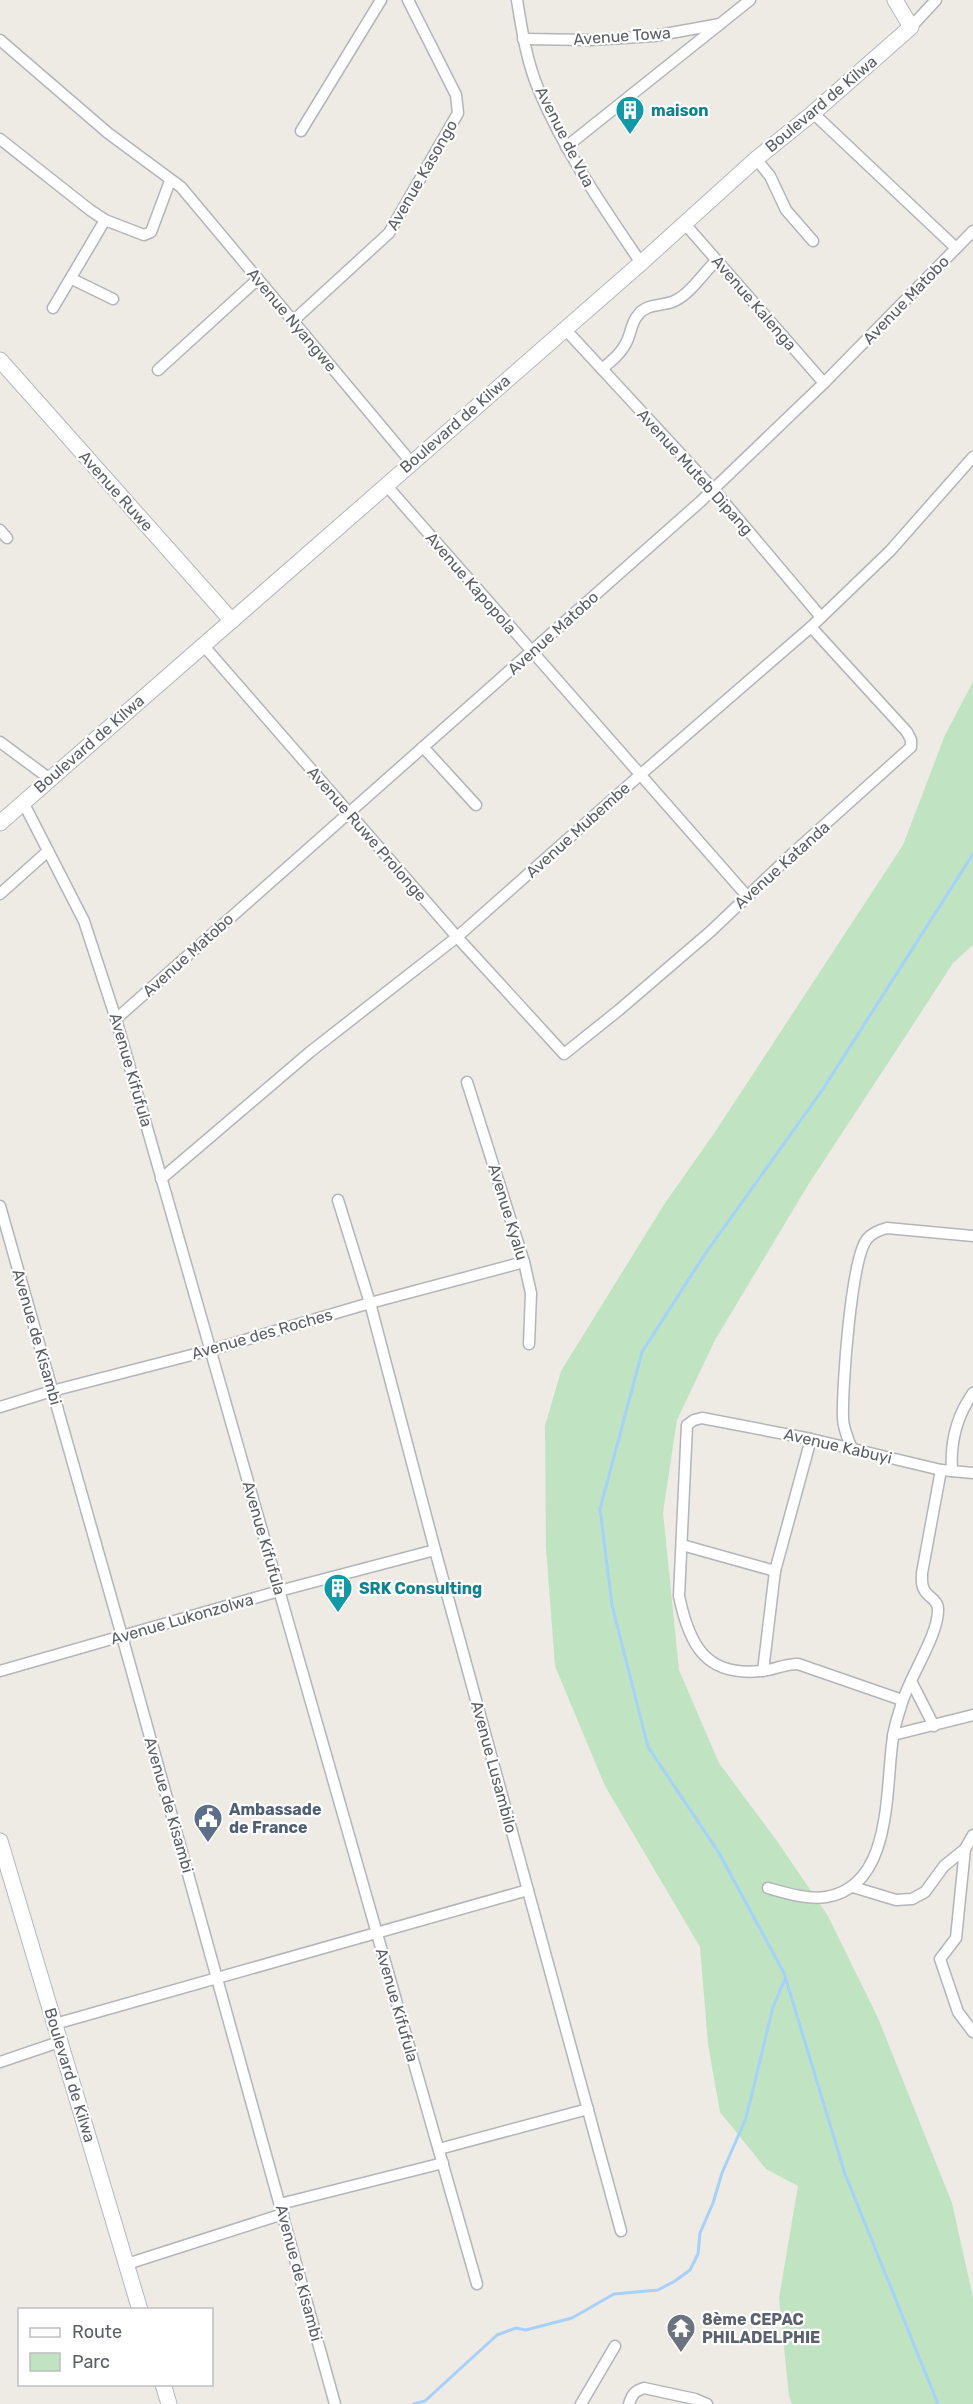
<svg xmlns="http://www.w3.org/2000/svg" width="973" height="2404" font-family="Rubik,sans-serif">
	<rect width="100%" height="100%" fill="#edebe3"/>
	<path fill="#c0e4c2" d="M 973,682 L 973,945 L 953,963 L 907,1034 L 808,1185 L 715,1340 L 677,1420 L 663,1512 L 679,1670 L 719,1763 L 777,1841 L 828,1916 L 878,2018 L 952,2203 L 973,2297 L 973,2404 L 792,2404 L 789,2396 L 779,2298 L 798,2186 L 766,2169 L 720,2112 L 708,2044 L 700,1947 L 605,1786 L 555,1666 L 546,1548 L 545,1426 L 561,1371 L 665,1203 L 713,1135 L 903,845 L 945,735 Z"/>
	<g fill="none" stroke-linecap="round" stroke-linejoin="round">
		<g stroke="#a5d1fb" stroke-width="3">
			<path d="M 414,2404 L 425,2401 L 497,2335 L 516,2328 L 526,2330 L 572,2318 L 614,2294 L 658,2290 L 675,2281 L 690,2270 L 698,2254 L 700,2233 L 713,2203 L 722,2173 L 746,2118 L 773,2007 L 785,1979"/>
			<path d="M 938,2404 L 845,2174 L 784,1973 L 719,1853 L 648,1747 L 612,1605 L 600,1509 L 642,1352 L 705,1254 L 823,1089 L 973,854"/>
		</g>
		<g stroke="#b3b5ba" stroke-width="13">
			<g id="street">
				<path d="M 517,0 C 522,31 527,64 540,93 C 566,154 604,208 641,263"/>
				<path d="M 911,27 L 936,0"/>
				<path d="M 523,39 L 591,40 L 654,36 L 720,24"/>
				<path d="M 0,40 L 108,133 L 181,187 L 411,462"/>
				<path d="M 813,113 L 956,248"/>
				<path d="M 301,131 L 381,0"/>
				<path d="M 0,139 L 90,210 L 105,220 L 144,235 L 151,232 L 170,181"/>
				<path d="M 566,147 L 750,0"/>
				<path d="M 756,159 L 770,176 L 786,210 L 813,241"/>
				<path d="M 685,224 L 824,383"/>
				<path d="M 72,279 L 113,299"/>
				<path d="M 53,308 L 105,220"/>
				<path d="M 293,321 L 389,233 L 458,113 L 456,95 L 408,0"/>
				<path d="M 565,329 L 713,489 L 821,617"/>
				<path d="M 602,369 C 611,361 622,353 627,341 C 631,333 631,323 638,315 C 646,304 660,306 672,302 C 689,296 703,273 716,261"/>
				<path d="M 158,370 L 258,279"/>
				<path d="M 386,485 L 747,896"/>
				<path d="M 0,530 L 7,538"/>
				<path d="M 203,645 L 457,937 L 564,1054 L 619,1010 L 711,931 L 793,853 L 911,747 L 911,740 L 907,732 L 811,627"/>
				<path d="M 0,742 L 50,779"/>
				<path d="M 423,747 L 476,805"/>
				<path d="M 23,802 L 84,921 L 116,1019 L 477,2284"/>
				<path d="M 0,894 L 48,851"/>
				<path d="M 116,1019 L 700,502 L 824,383 L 973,231"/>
				<path d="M 467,1082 L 524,1262 L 531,1293 L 529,1344"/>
				<path d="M 161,1179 L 310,1052 L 457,937 L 640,775 L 811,627 L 890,551 L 973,457"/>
				<path d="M 338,1200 L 370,1303 L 435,1550 L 621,2231"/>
				<path d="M 0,1206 L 122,1636 L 335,2404"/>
				<path d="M 0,1407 L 52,1391 L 211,1350 L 370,1303 L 524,1262"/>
				<path d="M 852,1449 C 848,1439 843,1428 843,1418 C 842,1388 851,1259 867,1239 C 872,1233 879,1230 887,1228 L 973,1236"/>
				<path d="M 952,1471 C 950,1442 956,1417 973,1393"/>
				<path d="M 682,1545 L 775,1571"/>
				<path d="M 0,1671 L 279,1591 L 435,1550"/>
				<path d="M 763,1671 L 775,1571 L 811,1439"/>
				<path d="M 911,1681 L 934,1726"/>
				<path d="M 902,1700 L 798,1664 C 783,1664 775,1670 761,1671 C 705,1677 689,1644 679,1596 L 687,1425 L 694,1420 L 702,1418 L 811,1439 L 941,1470 L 973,1473"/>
				<path d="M 893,1735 L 973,1715"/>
				<path d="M 973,1835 L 965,1849 L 956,1938 L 940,1959 L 958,2012 L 973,2032"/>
				<path d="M 853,1887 L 896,1900 L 912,1899 L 925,1892 L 944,1866 L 965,1849"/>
				<path d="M 768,1888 C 786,1893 808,1900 826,1897 C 894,1886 885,1787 893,1737 C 894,1727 898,1716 901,1706 C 908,1679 939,1635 938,1609 C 938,1600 928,1597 925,1591 C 921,1586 922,1580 922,1573 L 941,1470"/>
				<path d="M 55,2024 L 528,1890"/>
				<path d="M 0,2062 L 59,2042"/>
				<path d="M 439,2149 L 588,2109"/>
				<path d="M 280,2204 L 443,2163"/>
				<path d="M 127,2264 L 283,2214"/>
				<path d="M 581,2404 L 615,2346"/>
				<path d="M 629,2404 C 632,2395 634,2391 644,2388 L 695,2399 L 707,2404"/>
			</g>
		</g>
		<g stroke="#b4b7bd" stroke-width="17">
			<g id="secondary">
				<path d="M 0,360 L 232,621"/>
				<path d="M 0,823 L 641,263 L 756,159 L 813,113 L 911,27 L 895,0"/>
				<path d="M 0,1841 L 140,2310"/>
				<path d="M 163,2384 L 169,2404"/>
			</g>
		</g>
		<use href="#street" stroke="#fff" stroke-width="10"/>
		<use href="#secondary" stroke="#fff" stroke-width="15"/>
	</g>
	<defs>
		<g id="building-pin" transform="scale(1.5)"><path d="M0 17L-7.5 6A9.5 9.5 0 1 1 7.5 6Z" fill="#0f9aa8" stroke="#fff"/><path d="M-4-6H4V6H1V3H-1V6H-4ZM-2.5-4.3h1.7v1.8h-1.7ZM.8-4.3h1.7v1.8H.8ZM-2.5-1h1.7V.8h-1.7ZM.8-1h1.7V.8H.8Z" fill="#fff"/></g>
		<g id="civic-pin" transform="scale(1.5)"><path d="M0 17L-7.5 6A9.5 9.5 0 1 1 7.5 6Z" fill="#5c6f8a" stroke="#fff"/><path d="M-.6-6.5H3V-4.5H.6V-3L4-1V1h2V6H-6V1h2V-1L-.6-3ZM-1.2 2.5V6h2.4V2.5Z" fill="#fff"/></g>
		<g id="temple-pin" transform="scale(1.5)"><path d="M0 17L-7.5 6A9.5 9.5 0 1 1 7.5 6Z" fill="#6b7280" stroke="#fff"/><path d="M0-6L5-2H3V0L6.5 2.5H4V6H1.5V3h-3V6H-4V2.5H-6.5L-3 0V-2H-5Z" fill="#fff"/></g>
	</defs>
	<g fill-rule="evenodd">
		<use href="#building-pin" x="630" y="110"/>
		<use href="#building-pin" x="338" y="1588"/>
		<use href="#civic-pin" x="208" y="1818"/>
		<use href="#temple-pin" x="681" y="2328"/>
	</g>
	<g text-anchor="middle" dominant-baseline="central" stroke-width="4.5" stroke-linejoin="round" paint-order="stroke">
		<g font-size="16" fill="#5b5e63" stroke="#fff">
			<text transform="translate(622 36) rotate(-4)">Avenue Towa</text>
			<text transform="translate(821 104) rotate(-40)">Boulevard de Kilwa</text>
			<text transform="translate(565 137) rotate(63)">Avenue de Vua</text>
			<text transform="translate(422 175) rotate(-60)">Avenue Kasongo</text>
			<text transform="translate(906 300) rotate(-46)">Avenue Matobo</text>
			<text transform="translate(754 303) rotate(49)">Avenue Kalenga</text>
			<text transform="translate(292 320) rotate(50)">Avenue Nyangwe</text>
			<text transform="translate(455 424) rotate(-41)">Boulevard de Kilwa</text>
			<text transform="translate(695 472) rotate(48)">Avenue Muteb Dipang</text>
			<text transform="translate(116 491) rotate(48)">Avenue Ruwe</text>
			<text transform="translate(471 583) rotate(49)">Avenue Kapopola</text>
			<text transform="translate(553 633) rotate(-42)">Avenue Matobo</text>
			<text transform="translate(89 744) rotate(-41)">Boulevard de Kilwa</text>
			<text transform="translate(578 830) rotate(-42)">Avenue Mubembe</text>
			<text transform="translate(367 834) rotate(49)">Avenue Ruwe Prolonge</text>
			<text transform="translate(782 865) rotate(-42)">Avenue Katanda</text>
			<text transform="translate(188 955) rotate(-42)">Avenue Matobo</text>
			<text transform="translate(131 1070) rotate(74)">Avenue Kifufula</text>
			<text transform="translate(508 1212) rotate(73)">Avenue Kyalu</text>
			<text transform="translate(262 1334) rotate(-16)">Avenue des Roches</text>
			<text transform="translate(37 1337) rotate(74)">Avenue de Kisambi</text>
			<text transform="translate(838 1446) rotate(13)">Avenue Kabuyi</text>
			<text transform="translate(264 1538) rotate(74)">Avenue Kifufula</text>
			<text transform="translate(182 1619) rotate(-16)">Avenue Lukonzolwa</text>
			<text transform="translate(494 1767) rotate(75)">Avenue Lusambilo</text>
			<text transform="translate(169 1805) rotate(74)">Avenue de Kisambi</text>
			<text transform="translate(397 2005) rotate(74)">Avenue Kifufula</text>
			<text transform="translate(70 2075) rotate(73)">Boulevard de Kilwa</text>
			<text transform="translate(299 2273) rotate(75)">Avenue de Kisambi</text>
		</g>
		<g font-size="16" font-weight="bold" fill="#0d838f" stroke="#fff" text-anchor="start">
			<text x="651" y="110">maison</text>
			<text x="359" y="1588">SRK Consulting</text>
		</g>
		<g font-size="16" font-weight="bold" fill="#4e5e75" stroke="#fff" text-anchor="start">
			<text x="229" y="1809">Ambassade<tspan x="229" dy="18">de France</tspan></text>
		</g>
		<g font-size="16" font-weight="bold" fill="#5b616d" stroke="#fff" text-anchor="start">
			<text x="702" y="2319">8ème CEPAC<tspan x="702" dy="18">PHILADELPHIE</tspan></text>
		</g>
	</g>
	<rect x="18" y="2308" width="195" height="78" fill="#ffffff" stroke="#bdbfc1" stroke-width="1.5"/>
	<rect x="30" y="2328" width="30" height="9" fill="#ffffff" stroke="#bdbfc1" stroke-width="1.5"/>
	<text x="72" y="2338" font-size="18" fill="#5b5e63">Route</text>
	<rect x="30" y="2353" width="30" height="18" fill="#c0e4c2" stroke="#bdbfc1" stroke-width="1.5"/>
	<text x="72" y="2368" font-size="18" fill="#5b5e63">Parc</text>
</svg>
